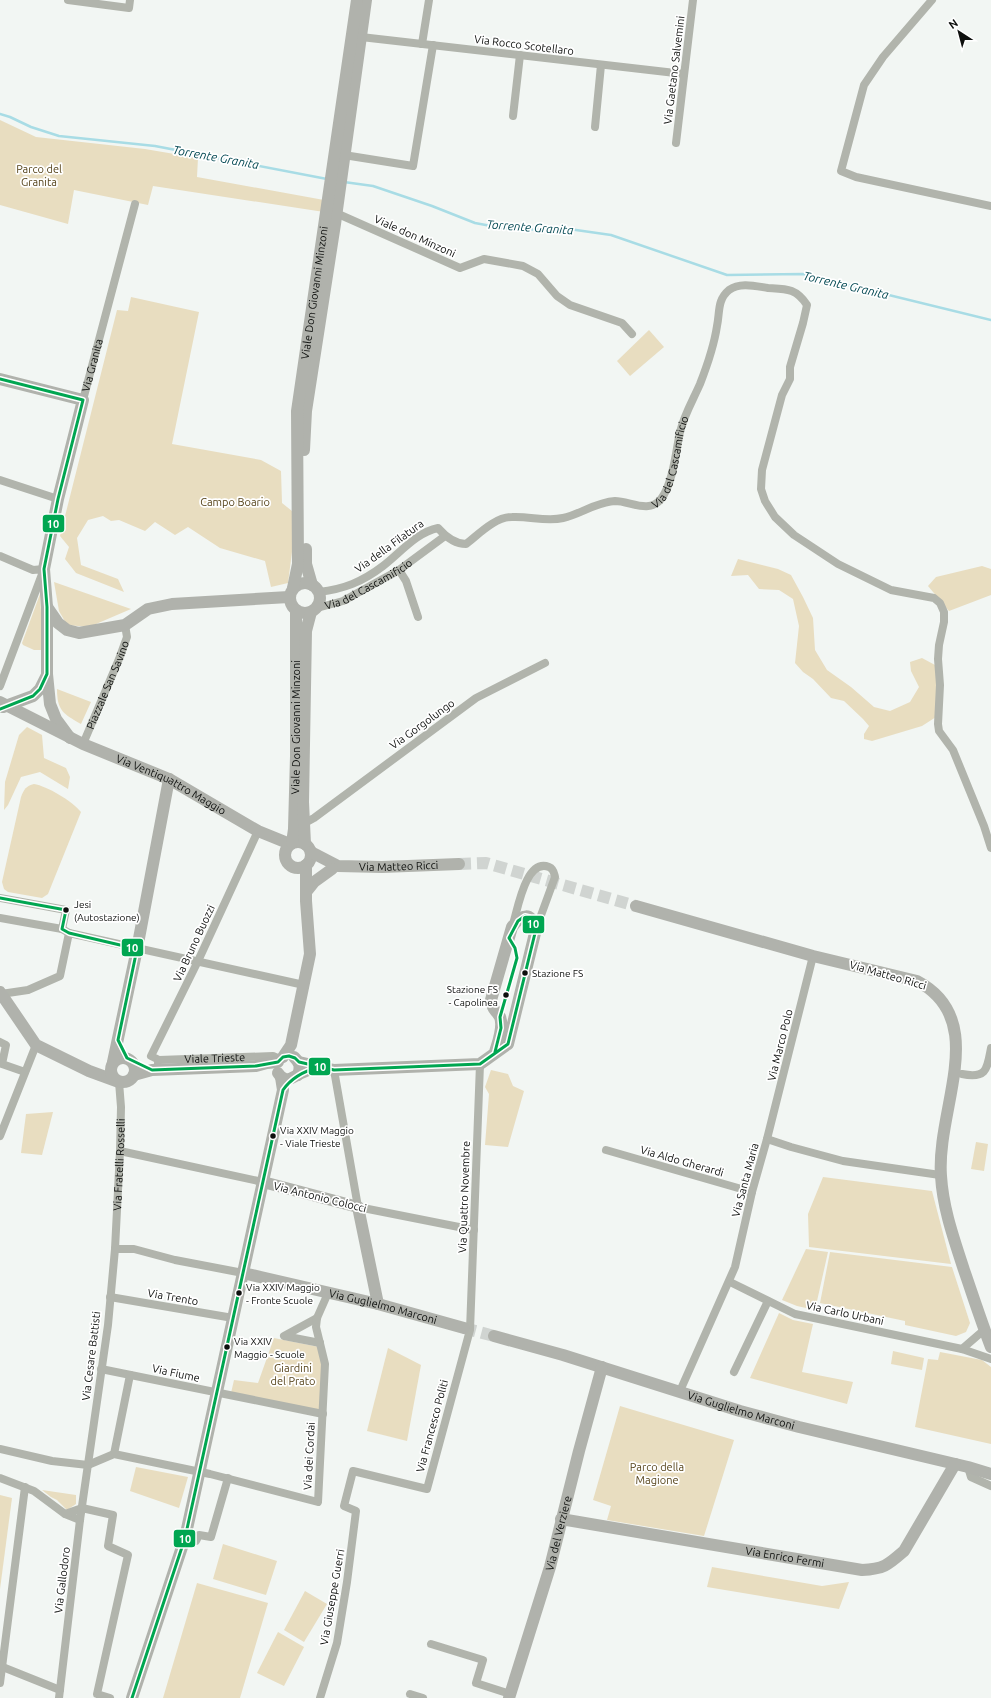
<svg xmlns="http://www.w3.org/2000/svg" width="991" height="1698" font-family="Ubuntu,sans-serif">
	<rect width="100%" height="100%" fill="#f2f6f3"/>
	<g fill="#e8ddc0">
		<path d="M 0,120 L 36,137 L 145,149 L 198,158 L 197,177 L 324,200 L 324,212 L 153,186 L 148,205 L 74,190 L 68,224 L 0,205 Z"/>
		<path d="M 131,297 L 199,312 L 172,444 L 261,460 L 281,471 L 282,503 L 292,511 L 292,552 L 288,583 L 271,587 L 265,561 L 220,548 L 188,527 L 175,535 L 155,522 L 145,531 L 119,520 L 111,521 L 103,516 L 88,520 L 77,538 L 81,565 L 118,579 L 124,592 L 76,573 L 65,559 L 69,547 L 60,536 L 117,310 L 128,311 Z"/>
		<path d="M 649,330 L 664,347 L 630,376 L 617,361 Z"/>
		<path d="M 738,559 L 778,569 L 791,575 L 803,597 L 813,618 L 815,650 L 827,670 L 851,687 L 874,707 L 890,711 L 910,702 L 919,687 L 911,671 L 910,662 L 922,658 L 935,665 L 938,689 L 936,717 L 922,726 L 872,741 L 864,739 L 864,734 L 869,726 L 863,719 L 844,701 L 831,698 L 813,679 L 803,672 L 795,663 L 799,626 L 793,599 L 779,590 L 759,589 L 748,575 L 731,576 Z"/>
		<path d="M 982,566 L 991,569 L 991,595 L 949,611 L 928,586 L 936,577 Z"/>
		<path d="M 54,582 L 131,609 L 89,627 L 67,625 L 59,611 Z"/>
		<path d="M 40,594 L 43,650 L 34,650 L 23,645 L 22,643 Z"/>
		<path d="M 57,689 L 91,702 L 81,724 C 63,714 57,710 57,689 Z"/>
		<path d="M 27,727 L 42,735 L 44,758 L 66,768 L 70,777 L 68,789 L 40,772 L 21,777 L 8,805 L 4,810 L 5,782 L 19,735 Z"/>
		<path d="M 34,784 C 47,786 72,801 81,812 L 48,894 L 42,898 L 8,892 L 4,889 L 2,882 L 21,797 C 24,789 26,786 34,784 Z"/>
		<path d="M 491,1070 L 508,1074 L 513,1086 L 524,1091 L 508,1147 L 485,1145 L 489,1094 L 485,1087 Z"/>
		<path d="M 53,1112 L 42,1155 L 21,1153 L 26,1114 Z"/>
		<path d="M 976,1142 L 988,1144 L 984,1171 L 971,1169 Z"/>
		<path d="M 823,1177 L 932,1191 L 951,1264 L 809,1247 L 808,1214 Z"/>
		<path d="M 806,1249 L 828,1252 L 815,1310 L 797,1306 L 782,1300 Z"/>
		<path d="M 830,1252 L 952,1267 L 970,1323 L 966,1332 L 956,1336 L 905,1325 L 905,1321 L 820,1303 Z"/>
		<path d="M 779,1313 L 793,1320 L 813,1324 L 802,1372 L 853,1382 L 847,1404 L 750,1378 Z"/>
		<path d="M 274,1338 L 319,1347 L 323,1364 L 320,1410 L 231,1393 L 234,1380 L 258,1383 Z"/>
		<path d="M 388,1348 L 421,1365 L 407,1441 L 367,1431 Z"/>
		<path d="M 893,1351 L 924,1358 L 922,1370 L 891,1364 Z"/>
		<path d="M 940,1352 L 982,1360 L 991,1367 L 991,1444 L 915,1427 L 928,1359 L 938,1360 Z"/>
		<path d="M 620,1406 L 734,1440 L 704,1536 L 607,1520 L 611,1506 L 593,1500 Z"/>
		<path d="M 136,1467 L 188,1477 L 179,1508 L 130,1491 Z"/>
		<path d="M 42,1490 L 76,1495 L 76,1504 L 67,1510 L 57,1500 L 51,1497 Z"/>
		<path d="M 0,1495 L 12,1498 L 0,1589 Z"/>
		<path d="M 223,1544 L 277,1561 L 266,1595 L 213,1579 Z"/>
		<path d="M 712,1567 L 822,1586 L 849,1582 L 839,1609 L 707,1587 Z"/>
		<path d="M 197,1583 L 268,1603 L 240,1698 L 163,1698 Z"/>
		<path d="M 305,1591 L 327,1604 L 304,1642 L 284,1630 Z"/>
		<path d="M 278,1632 L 304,1647 L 284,1686 L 257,1673 Z"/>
	</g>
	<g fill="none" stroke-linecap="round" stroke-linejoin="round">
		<g stroke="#a8dce5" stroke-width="2.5">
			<path d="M 0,114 L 10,117 L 31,127 L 59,136 L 155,146 L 327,179"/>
			<path d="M 344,182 L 373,186 L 432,206 L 475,223 L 502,228 L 544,230 L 569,229 L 611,235 L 727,275 L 803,274 L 991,320"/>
		</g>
		<g stroke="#d0d4d1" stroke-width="12" stroke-dasharray="12 6" stroke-linecap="butt">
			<path d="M 459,864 L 486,863 L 636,906"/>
			<path d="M 464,1328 L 494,1336"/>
		</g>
		<g stroke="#b1b4ac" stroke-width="8">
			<path d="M 68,0 L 129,8 L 130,0"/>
			<path d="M 932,0 L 883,57 L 864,85 L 841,171 L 856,177 L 991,206"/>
			<path d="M 361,37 L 684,74"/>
			<path d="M 422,44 L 429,0"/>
			<path d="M 513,116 L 520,55"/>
			<path d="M 595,127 L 601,65"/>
			<path d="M 676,143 L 693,0"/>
			<path d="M 344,155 L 413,166 L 433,45"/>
			<path d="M 336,213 L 460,268 L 484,259 L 523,266 L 538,274 L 557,296 L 570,305 L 622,323 L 632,334"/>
			<path id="s1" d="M 83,400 L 135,204"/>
			<path d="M 0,480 L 58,499"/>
			<path d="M 0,556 L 33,570 L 44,569 L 0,686"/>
			<path d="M 399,570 L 406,581 L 418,617"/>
			<path id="s2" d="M 319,592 C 344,589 362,582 383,566 C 400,553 417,532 438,528 C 445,536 454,544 466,544 C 479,534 495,517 512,517 C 530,516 546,522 563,518 C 581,514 596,502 615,501 C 630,501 649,514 661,499 C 673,484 676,450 680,432 C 684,415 693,400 700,384 C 707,366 714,346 717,326 C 720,312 717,300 729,290 C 740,282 755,286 768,288 C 786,289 796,288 807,305 L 803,323 L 790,367 L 790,379 L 782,395 L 762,470 L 761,489 L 765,501 L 775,517 L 794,535 L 838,564 L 891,590 L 934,598 L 940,603 L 944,612 L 944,622 L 939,645 L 938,659 L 940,685 L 938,724 L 939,731 L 953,750 L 984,826 L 991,848"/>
			<path id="s3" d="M 317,608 L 343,601 L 399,570 L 445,536"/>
			<path id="s4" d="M 83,744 L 119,659 L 127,637 L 125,625"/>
			<path d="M 303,824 L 314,818 L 476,698 L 545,663"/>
			<path d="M 0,898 L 66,910 L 62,929"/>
			<path d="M 0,918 L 62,929 L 69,933 L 304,985"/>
			<path d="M 513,924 C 518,908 526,858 549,867 C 554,869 554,873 555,877 L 536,929"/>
			<path d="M 0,997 L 1,994 L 28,990 L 60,976 L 69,933"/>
			<path d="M 0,1042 L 6,1045 L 2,1064 L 25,1072"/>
			<path d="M 159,1060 L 151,1056 L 198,961 L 258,831"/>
			<path id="s5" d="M 158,1063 L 159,1060 L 273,1056 L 280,1059"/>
			<path d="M 334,1070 L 358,1207 L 474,1230"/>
			<path d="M 962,1074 C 987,1079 987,1069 991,1048"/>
			<path d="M 0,1136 L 36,1045"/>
			<path d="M 767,1139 L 791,1147 L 843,1161 L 940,1175"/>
			<path d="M 606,1150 L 752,1192"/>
			<path d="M 120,1151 L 263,1182"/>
			<path d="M 115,1249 L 134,1249 L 175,1260 L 243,1273"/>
			<path d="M 730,1282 L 795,1314 L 962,1349 L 991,1359"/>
			<path d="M 110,1297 L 233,1318"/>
			<path d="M 317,1318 L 284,1336 L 320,1343"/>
			<path d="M 962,1349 L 984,1330"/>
			<path d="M 101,1369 L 323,1414"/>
			<path d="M 734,1372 L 768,1301"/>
			<path d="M 680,1391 L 735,1267 L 752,1192 L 767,1139 L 813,956"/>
			<path d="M 0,1449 L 52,1461 L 88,1465"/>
			<path d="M 114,1454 L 130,1375"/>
			<path d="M 88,1465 L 114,1454 L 210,1474 L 318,1502 L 325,1364 L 316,1327 L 317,1318 L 328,1293"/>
			<path d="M 968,1467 L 971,1477 L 991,1486"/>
			<path d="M 0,1478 L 34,1491 L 65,1514 L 80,1520"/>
			<path d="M 65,1514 L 82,1508 L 113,1515 L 108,1546 L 128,1555 L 97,1694 L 110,1698"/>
			<path d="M 185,1538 L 196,1541 L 199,1535 L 211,1537 L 228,1478"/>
			<path d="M 431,1644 L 483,1660 L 476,1683 L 510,1694"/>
			<path d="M 0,1666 L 60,1690"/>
			<path d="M 0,1683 L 25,1487"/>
			<path d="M 410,1694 L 423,1698"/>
			<path id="s6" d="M 59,1698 L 80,1520 L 108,1325 L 115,1249 L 120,1151 L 121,1107 L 119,1082"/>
			<path d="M 320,1698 L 337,1643 L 347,1582 L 356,1511 L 344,1506 L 353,1471 L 427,1489 L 470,1330 L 480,1064"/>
		</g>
		<g stroke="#b0b2ac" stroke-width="12">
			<path d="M 0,379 L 83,400 L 58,499 L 44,569 L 47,607 L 47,674 L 50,704 L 56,719 L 70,738"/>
			<path d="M 304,450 L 306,411 L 335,224 L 366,0"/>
			<path d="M 306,549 L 306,564 L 312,585"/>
			<circle cx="305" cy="598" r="15"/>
			<path id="s7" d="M 293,588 L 298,564 L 297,411 L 357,0"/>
			<path d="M 47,607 L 58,623 L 67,630 L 79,633 L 125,625 L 148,609 L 172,604 L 289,597"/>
			<path id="s8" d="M 0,702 L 83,744 L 169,779 L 258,831 L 290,844"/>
			<path d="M 3,707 L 33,696 L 40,689 L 47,675"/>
			<circle cx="298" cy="855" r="13"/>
			<path id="s9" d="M 292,843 L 294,829 L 296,756 L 296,610"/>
			<path d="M 305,844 L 303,802 L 306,631 L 311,612"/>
			<path id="s10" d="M 311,852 L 338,866 L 382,867 L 459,864"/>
			<path d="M 306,892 L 314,882 L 332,869"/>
			<path d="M 636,906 L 813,956 L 917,981 C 991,1020 936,1108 941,1176 C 943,1209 954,1239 964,1270 C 973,1296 981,1321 991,1347"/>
			<path d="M 0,992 L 36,1045 L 89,1071 L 119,1082"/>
			<path d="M 283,1057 L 291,1045 L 310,954 L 306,901 L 306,865"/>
			<path d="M 294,1057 C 300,1063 301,1067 298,1075"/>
			<circle cx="123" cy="1070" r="12"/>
			<path d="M 113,1062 L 137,949 L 169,779"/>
			<path d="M 299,1062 L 334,1070 L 480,1064 L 508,1044 L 536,929 C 531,911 522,914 512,927 L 491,1000 C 493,1012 495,1008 500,1017 C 504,1027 498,1042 495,1052"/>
			<path d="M 278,1073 C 284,1083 291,1079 299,1074 C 305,1071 311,1069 317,1067"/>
			<path d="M 134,1075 L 152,1070 L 256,1066 L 267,1063 L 278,1062"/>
			<path d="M 263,1182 L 358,1207 L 378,1304"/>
			<path id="s11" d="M 243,1273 L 378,1304 L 464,1328"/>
			<path id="s12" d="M 494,1336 L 563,1355 L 740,1411 L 799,1427 L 968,1467 L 991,1474"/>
			<path id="s13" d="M 561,1519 L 862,1570 C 884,1569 888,1565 904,1551 L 955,1464"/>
			<path d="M 132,1698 L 185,1538 L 283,1090 L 281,1077"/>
			<path id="s14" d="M 509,1698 L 550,1567 L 579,1451 L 602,1367"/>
		</g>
		<g stroke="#fff" stroke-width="6">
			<g id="bus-1">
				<path d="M 0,379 L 83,400 L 58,499 L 44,569 L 47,607 L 47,674 L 40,689 L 33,696 L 0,709"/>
				<path d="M 0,898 L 66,910 L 62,929 L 69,933 L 137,949 L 118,1040 L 127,1058 L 152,1070 L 256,1066 L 278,1062 L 283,1057 L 289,1056 L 295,1058 L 299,1062 L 334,1070 L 480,1064 L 508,1044 L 536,929 L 529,917 L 525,916 L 518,921 L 509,938 L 515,948 L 517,958 L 500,1017 L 501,1028 L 495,1052"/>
				<path d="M 132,1698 L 185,1538 L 283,1090 C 292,1077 304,1071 319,1067"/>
			</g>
		</g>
		<use href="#bus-1" stroke="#00a651" stroke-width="3"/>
	</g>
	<g fill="#0e100e" stroke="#fff" stroke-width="1.5">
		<circle cx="66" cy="910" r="3.5"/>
		<circle cx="525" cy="973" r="3.5"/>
		<circle cx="506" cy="995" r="3.5"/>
		<circle cx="273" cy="1136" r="3.5"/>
		<circle cx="239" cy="1293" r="3.5"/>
		<circle cx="227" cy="1347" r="3.5"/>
	</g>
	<g text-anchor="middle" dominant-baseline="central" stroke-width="3.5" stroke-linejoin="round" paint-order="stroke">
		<g font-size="10" fill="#0e100e" stroke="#fff" text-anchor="start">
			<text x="74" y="904">Jesi<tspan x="74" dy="13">(Autostazione)</tspan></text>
			<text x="532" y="973">Stazione FS</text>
			<text x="498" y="989" text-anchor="end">Stazione FS<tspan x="498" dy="13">- Capolinea</tspan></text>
			<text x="280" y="1130">Via XXIV Maggio<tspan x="280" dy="13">- Viale Trieste</tspan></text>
			<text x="246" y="1287">Via XXIV Maggio<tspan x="246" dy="13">- Fronte Scuole</tspan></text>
			<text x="234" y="1341">Via XXIV<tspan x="234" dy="13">Maggio - Scuole</tspan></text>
		</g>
		<g font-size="11" fill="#0e100e" stroke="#fff">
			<text transform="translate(524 45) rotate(7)">Via Rocco Scotellaro</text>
			<text transform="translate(674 70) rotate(-83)">Via Gaetano Salvemini</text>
			<text transform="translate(415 236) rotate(24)">Viale don Minzoni</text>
			<text stroke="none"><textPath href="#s7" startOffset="297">Viale Don Giovanni Minzoni</textPath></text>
			<text stroke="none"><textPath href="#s1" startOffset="36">Via Granita</textPath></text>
			<text stroke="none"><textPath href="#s2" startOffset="418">Via del Cascamificio</textPath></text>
			<text transform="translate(389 546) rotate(-36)">Via della Filatura</text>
			<text stroke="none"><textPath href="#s3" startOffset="57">Via del Cascamificio</textPath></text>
			<text stroke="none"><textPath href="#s4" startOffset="64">Piazzale San Savino</textPath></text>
			<text transform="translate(422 724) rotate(-36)">Via Gorgolungo</text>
			<text stroke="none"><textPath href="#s9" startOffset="116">Viale Don Giovanni Minzoni</textPath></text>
			<text stroke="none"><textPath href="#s8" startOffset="190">Via Ventiquattro Maggio</textPath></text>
			<text stroke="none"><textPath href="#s10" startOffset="91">Via Matteo Ricci</textPath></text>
			<text transform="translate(194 943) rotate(-65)">Via Bruno Buozzi</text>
			<text transform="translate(888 975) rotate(16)">Via Matteo Ricci</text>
			<text transform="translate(780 1045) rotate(-76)">Via Marco Polo</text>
			<text stroke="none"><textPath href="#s5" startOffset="59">Viale Trieste</textPath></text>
			<text transform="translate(682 1161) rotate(16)">Via Aldo Gherardi</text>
			<text stroke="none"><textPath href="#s6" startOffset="537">Via Fratelli Rosselli</textPath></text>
			<text transform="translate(745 1180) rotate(-75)">Via Santa Maria</text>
			<text transform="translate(320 1197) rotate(14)">Via Antonio Colocci</text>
			<text transform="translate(464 1197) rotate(-88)">Via Quattro Novembre</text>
			<text transform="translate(173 1297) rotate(10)">Via Trento</text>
			<text stroke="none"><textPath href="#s11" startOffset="144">Via Guglielmo Marconi</textPath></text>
			<text transform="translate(845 1313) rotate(12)">Via Carlo Urbani</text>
			<text transform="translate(91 1356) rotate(-83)">Via Cesare Battisti</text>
			<text transform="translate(176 1373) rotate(12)">Via Fiume</text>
			<text stroke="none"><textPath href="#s12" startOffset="258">Via Guglielmo Marconi</textPath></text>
			<text transform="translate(432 1426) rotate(-75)">Via Francesco Politi</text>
			<text transform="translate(309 1456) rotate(-87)">Via dei Cordai</text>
			<text stroke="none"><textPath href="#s14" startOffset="172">Via del Verziere</textPath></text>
			<text stroke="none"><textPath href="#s13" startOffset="227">Via Enrico Fermi</textPath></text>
			<text transform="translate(62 1580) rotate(-83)">Via Gallodoro</text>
			<text transform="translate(332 1597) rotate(-80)">Via Giuseppe Guerri</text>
		</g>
		<g font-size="11" fill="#56441b" stroke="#fff">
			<text x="39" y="169">Parco del<tspan x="39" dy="13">Granita</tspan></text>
			<text x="235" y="502">Campo Boario</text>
			<text x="293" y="1368">Giardini<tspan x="293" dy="13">del Prato</tspan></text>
			<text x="657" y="1467">Parco della<tspan x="657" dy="13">Magione</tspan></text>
		</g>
		<g font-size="12" font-style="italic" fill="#014751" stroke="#fff">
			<text transform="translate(216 157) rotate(10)">Torrente Granita</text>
			<text transform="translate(530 227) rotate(4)">Torrente Granita</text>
			<text transform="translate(846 285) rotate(13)">Torrente Granita</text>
		</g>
	</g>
	<g stroke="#fff" stroke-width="1.5">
		<rect x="42" y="514" width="23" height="19" rx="4" fill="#00a651"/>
		<rect x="522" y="915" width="23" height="19" rx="4" fill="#00a651"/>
		<rect x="121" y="938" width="23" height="19" rx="4" fill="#00a651"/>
		<rect x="308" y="1057" width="23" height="19" rx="4" fill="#00a651"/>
		<rect x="173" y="1529" width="23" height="19" rx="4" fill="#00a651"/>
	</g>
	<g font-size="11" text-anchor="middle" font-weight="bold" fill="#fff">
		<text x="53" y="528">10</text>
		<text x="533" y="928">10</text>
		<text x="132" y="952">10</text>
		<text x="320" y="1071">10</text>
		<text x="185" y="1543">10</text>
	</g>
	<g transform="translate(959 32) rotate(324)" stroke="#ffffff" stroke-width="3" paint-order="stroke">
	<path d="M0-3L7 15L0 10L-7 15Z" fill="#0e100e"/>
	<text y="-6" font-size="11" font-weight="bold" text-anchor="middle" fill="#0e100e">N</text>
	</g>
</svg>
